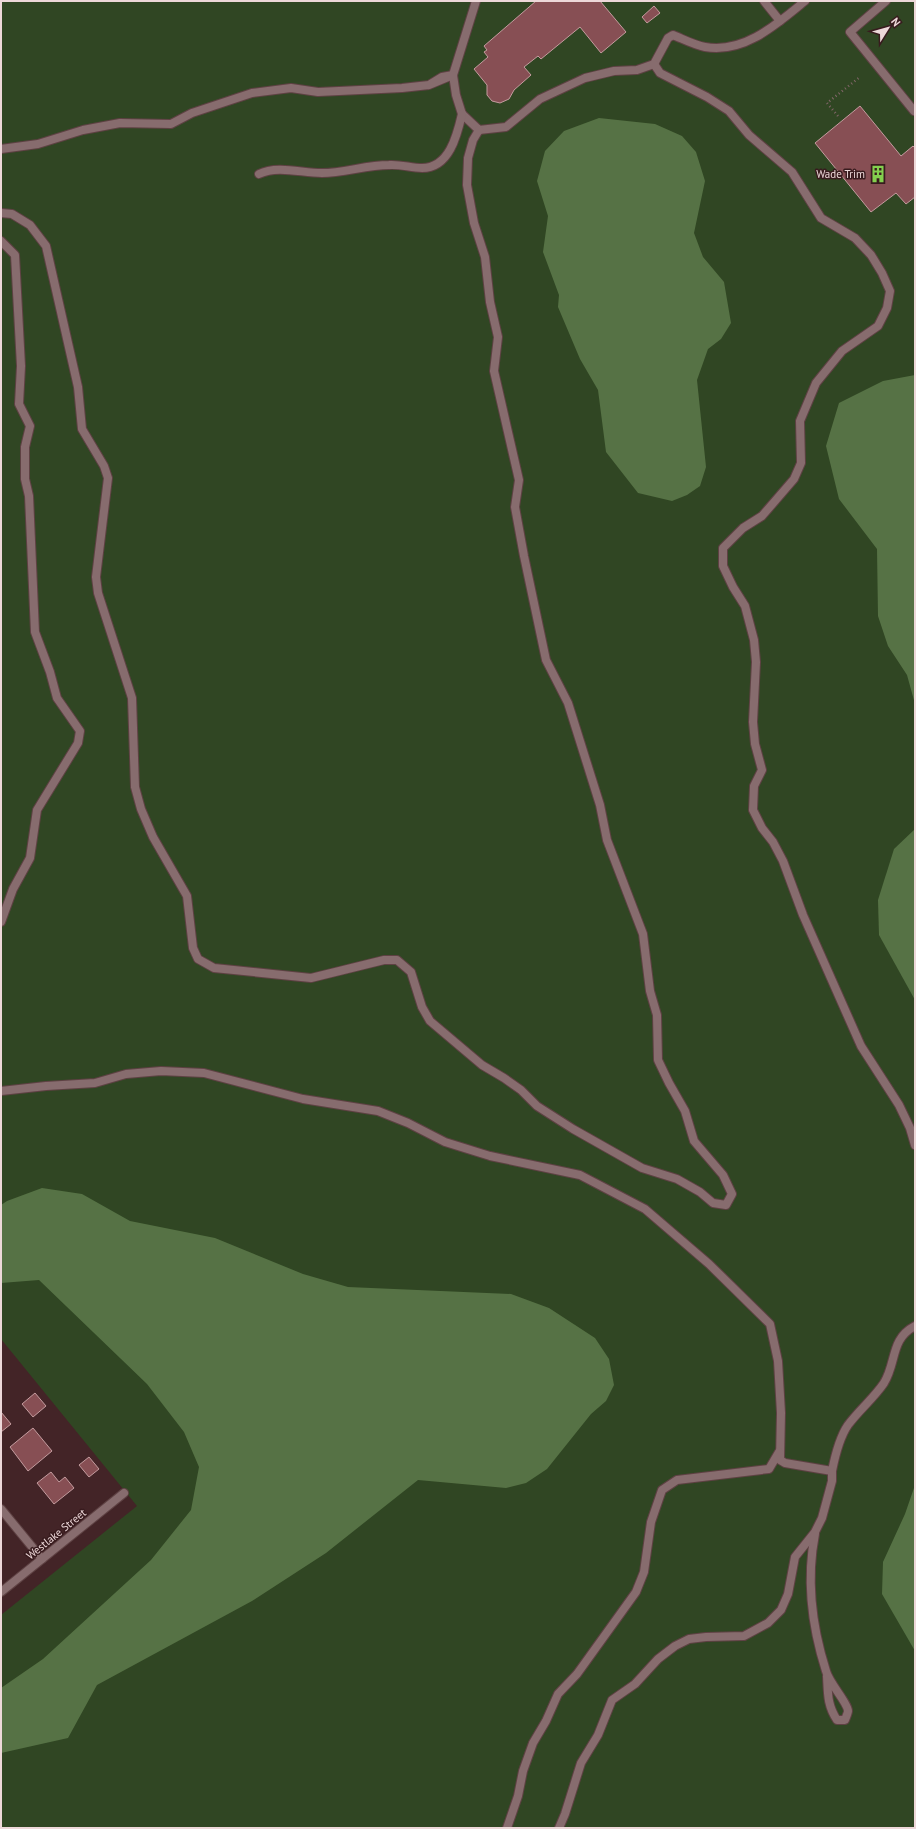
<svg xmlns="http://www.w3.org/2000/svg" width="916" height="1829" font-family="'PT Sans',sans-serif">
	<rect width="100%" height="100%" fill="#432427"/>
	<path fill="#304623" d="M 1,1 L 915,1 L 915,1828 L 1,1828 L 1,1615 L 137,1506 L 1,1339 Z"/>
	<g fill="#567245">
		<path d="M 599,118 L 655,124 L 682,136 L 696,152 L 705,181 L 694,233 L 703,257 L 724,282 L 731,323 L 721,339 L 708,349 L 697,380 L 706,467 L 700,486 L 687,495 L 672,501 L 638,493 L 606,452 L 598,390 L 580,359 L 558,307 L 559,295 L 543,252 L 548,216 L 537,181 L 545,151 L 564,131 Z"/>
		<path d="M 915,375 L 915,704 L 907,675 L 888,646 L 878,616 L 877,549 L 839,499 L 826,446 L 839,403 L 883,381 Z"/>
		<path d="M 915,829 L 915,1000 L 879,935 L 878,900 L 894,849 Z"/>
		<path d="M 42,1188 L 82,1194 L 130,1221 L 215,1238 L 303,1274 L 348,1287 L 511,1294 L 549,1308 L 595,1338 L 609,1359 L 614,1385 L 606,1401 L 591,1414 L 547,1469 L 526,1483 L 506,1488 L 418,1480 L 326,1553 L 252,1601 L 97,1685 L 68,1738 L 1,1753 L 1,1688 L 43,1659 L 151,1560 L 191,1510 L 199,1467 L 184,1432 L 147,1384 L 39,1280 L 1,1283 L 1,1205 L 7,1201 Z"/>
		<path d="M 915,1485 L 915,1651 L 882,1594 L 883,1562 L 905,1514 Z"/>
	</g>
	<g fill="#874f54" stroke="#c49c9f">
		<path d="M 536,1 L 600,1 L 626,32 L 601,53 L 580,27 L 541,59 L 538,56 L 524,67 L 531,75 L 514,90 L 509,99 L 500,103 L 492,101 L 487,95 L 487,85 L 474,69 L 488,57 L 484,52 L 487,50 L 484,46 Z"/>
		<path d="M 654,6 L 660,13 L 647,23 L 642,17 Z"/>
		<path d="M 860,106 L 901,156 L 913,146 L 915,148 L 915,197 L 906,204 L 896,193 L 871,212 L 815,143 Z"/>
		<path d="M 35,1393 L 46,1406 L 33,1417 L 22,1404 Z"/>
		<path d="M 1,1412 L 11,1424 L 1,1432 Z"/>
		<path d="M 33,1428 L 52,1451 L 28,1471 L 10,1447 Z"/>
		<path d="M 89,1457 L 99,1469 L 89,1477 L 79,1465 Z"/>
		<path d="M 51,1472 L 59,1482 L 65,1477 L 74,1488 L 54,1504 L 37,1483 Z"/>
	</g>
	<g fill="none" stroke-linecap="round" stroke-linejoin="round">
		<g stroke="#5e4143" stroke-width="10">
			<g id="service">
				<path d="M 476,1 L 453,75 L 456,95 L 462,114 L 479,130 L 506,127 L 540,99 L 585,78 L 614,71 L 637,70 L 654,64 L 668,38 L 673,35 C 683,39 694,45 705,47 C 744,54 777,24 805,1"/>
				<path d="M 764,1 L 780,21"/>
				<path d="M 886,1 L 850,32 L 914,111 L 915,110"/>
				<path d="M 654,64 L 660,73 L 707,97 L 729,111 L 749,135 L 792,172 L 821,218 L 855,238 L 871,255 L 882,273 L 890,291 L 887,308 L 878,326 L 842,351 L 816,383 L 800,421 L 801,463 L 794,479 L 762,516 L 743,528 L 723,548 L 723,566 L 733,587 L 745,606 L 754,640 L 756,662 L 753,722 L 755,744 L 762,770 L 754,786 L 753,810 L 762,828 L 773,842 L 783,861 L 803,915 L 861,1046 L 899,1105 L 910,1128 L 915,1145"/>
				<path d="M 1,149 L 38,144 L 83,130 L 120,123 L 171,124 L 192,113 L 252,93 L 291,88 L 318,92 L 402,88 L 429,85 L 453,75 L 442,77 L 429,85"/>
				<path d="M 259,174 C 278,165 301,173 322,173 C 344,173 366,165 389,165 C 400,164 411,168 422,168 C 449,168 457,136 462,114"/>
				<path d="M 1,213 L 12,214 L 30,225 L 46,246 L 78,387 L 82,429 L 104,466 L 108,478 L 96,577 L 98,593 L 132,698 L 135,787 L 141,809 L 153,837 L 187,896 L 193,948 L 198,959 L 214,968 L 311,978 L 384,960 L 397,960 L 411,972 L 422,1007 L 430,1021 L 482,1065 L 504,1078 L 521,1090 L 537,1106 L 573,1129 L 642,1168 L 677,1179 L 700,1192 L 713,1203 L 726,1205 L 732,1194 L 723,1175 L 694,1141 L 685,1111 L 669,1083 L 658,1060 L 657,1015 L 650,991 L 643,934 L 607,840 L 600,805 L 568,703 L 546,660 L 524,556 L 515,507 L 519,480 L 494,371 L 498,337 L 490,302 L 485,257 L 474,223 L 467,185 L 468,158 L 473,140 L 479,130"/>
				<path d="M 1,241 L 15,255 L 21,366 L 19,404 L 30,426 L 25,447 L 25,479 L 29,496 L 35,632 L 50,672 L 57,698 L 80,731 L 78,743 L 37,810 L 30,858 L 13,889 L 1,922"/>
				<path d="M 1,1091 L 46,1086 L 95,1083 L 126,1074 L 161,1071 L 204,1073 L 303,1099 L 378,1111 L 408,1123 L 445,1142 L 490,1156 L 580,1175 L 645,1209 L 709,1264 L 770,1324 L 778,1361 L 781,1413 L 780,1460 L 785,1463 L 832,1471 L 832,1481 L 822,1518 L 815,1532 L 795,1557 L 788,1594 L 781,1610 L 768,1623 L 744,1636 L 706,1637 L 689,1639 L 675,1646 L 658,1659 L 635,1684 L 612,1700 L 598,1735 L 581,1763 L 565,1814 L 559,1828"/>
				<path d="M 832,1471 C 835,1456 839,1438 848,1425 C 859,1410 874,1398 884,1383 C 897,1362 890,1339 915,1326"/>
				<path d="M 815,1534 C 806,1580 812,1627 826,1671 C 829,1683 848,1703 848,1711 C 848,1713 846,1717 845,1720 L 837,1720 C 827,1705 828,1693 827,1676"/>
				<path d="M 507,1828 L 518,1796 L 523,1771 L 533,1743 L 546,1721 L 558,1694 L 577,1674 L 636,1592 L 644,1572 L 651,1522 L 662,1490 L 677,1480 L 769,1469 L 779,1452"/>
			</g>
		</g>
		<g stroke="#5e4143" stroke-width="10">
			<g id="minor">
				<path d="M 1,1509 L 42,1559"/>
				<path d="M 1,1592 L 124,1493"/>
			</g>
		</g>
		<path stroke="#826769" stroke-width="2.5" stroke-dasharray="1 3" stroke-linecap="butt" d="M 838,116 L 827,103 L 860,77"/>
		<use href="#service" stroke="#876c6e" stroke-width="8"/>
		<use href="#minor" stroke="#876c6e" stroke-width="8"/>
	</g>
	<defs>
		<g id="building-bare" transform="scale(1.38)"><path d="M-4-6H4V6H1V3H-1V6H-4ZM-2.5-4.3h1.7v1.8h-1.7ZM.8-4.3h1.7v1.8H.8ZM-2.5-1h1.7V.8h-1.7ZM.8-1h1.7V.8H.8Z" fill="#83d04e" stroke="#381b1e" stroke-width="2.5" paint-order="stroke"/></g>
	</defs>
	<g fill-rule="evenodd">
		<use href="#building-bare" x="878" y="174"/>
	</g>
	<g text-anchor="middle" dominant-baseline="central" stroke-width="3" stroke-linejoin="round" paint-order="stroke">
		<g font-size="11" fill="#edd8d9" stroke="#381b1e" text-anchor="end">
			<text x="865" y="174">Wade Trim</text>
		</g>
		<g font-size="11" fill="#edd8d9" stroke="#381b1e">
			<text transform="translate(56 1534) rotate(-39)">Westlake Street</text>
		</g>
	</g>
	<rect width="916" height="1829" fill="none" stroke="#edd8d9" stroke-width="4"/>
	<g transform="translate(888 28) rotate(53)" stroke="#381b1e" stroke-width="3" paint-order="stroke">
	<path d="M0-3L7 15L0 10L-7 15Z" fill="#edd8d9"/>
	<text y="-6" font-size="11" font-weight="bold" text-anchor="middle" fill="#edd8d9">N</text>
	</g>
</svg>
